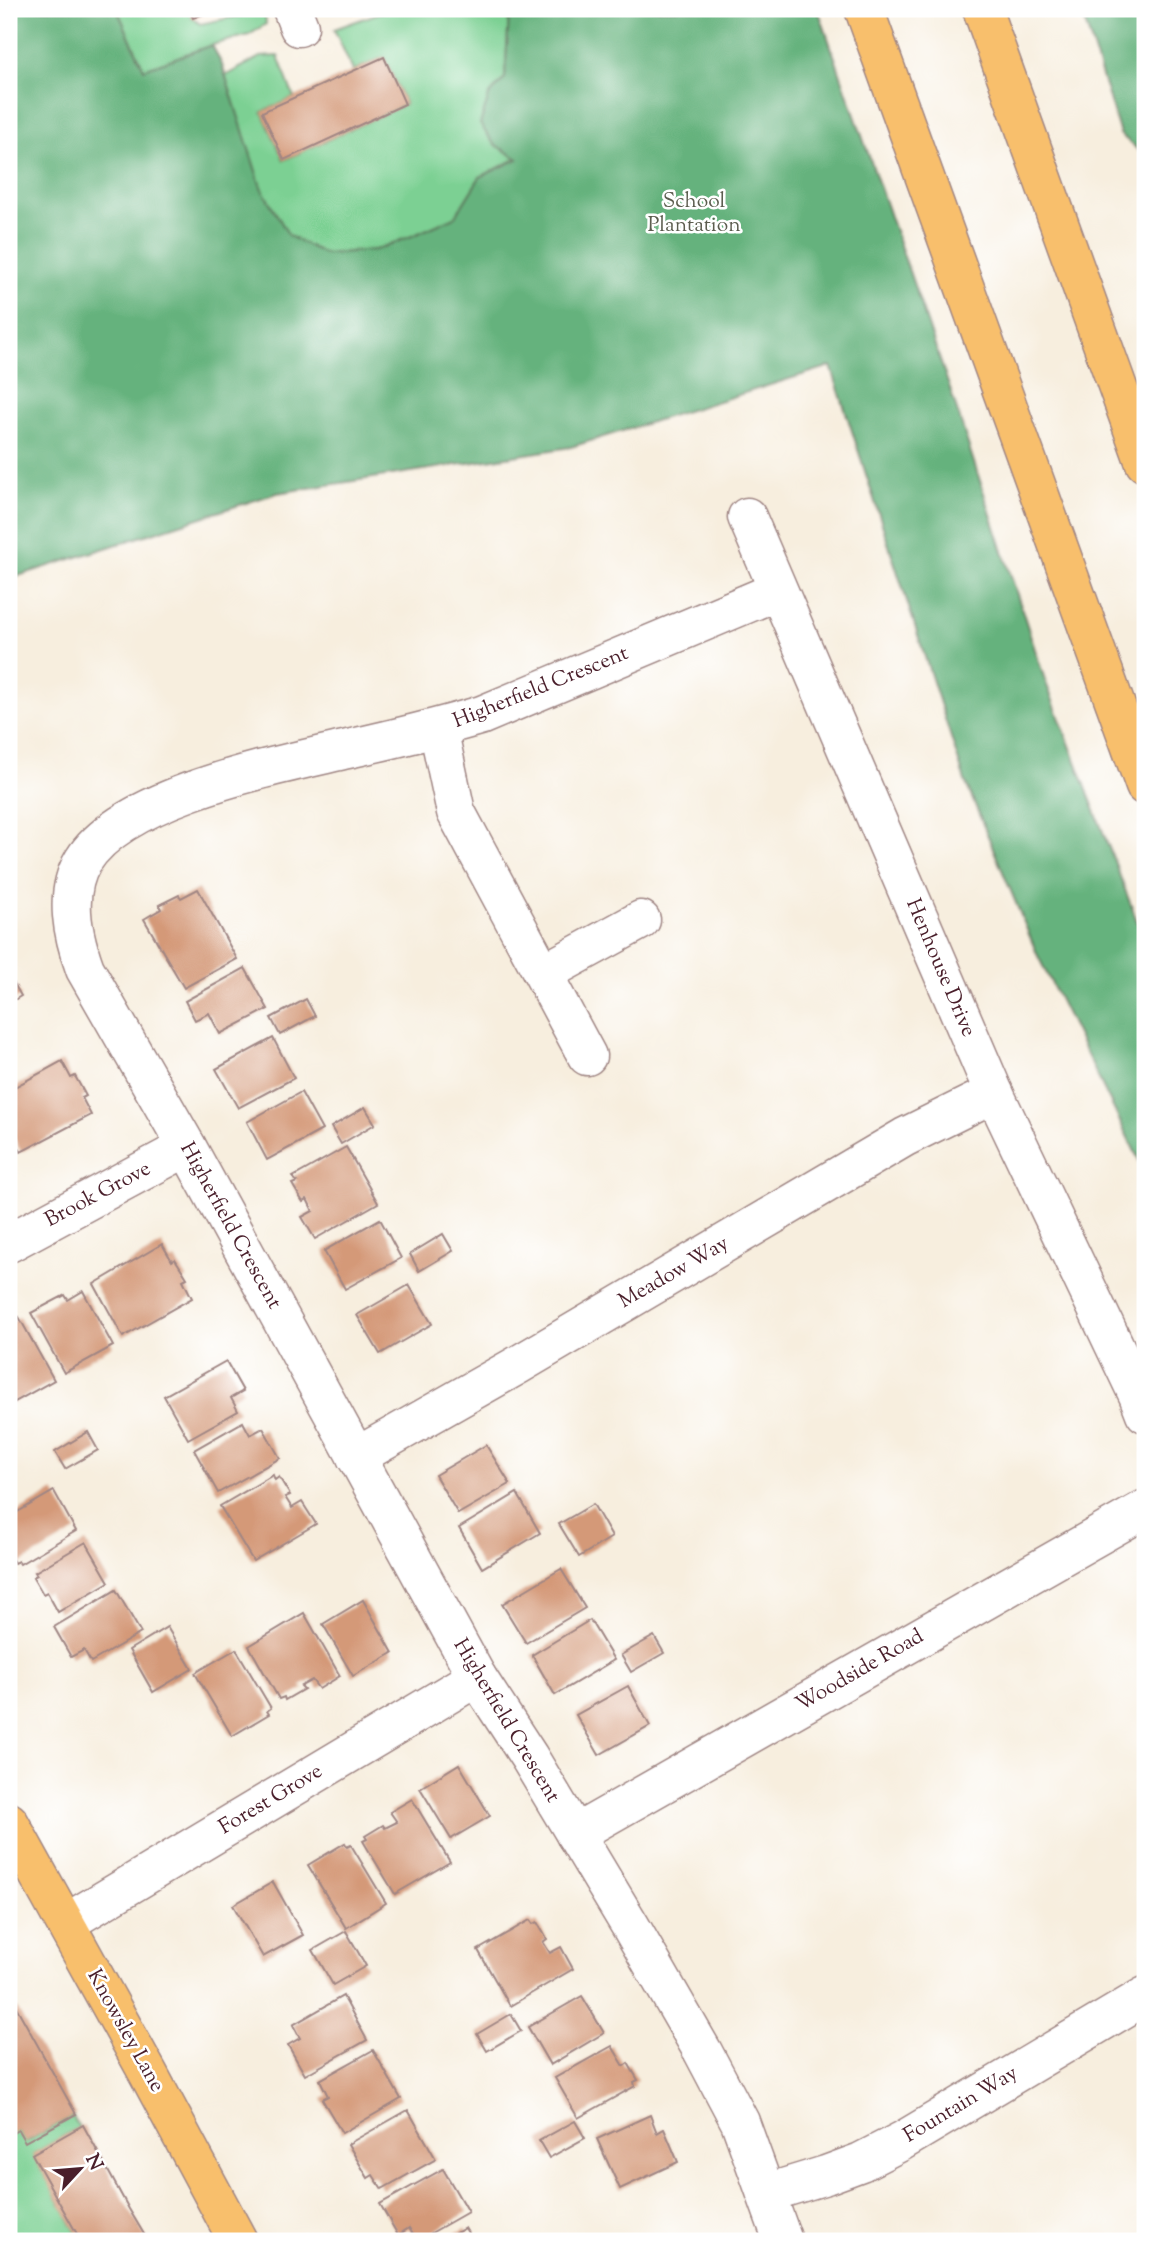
<svg xmlns="http://www.w3.org/2000/svg" width="1154" height="2250" font-family="'Sorts Mill Goudy',serif">
	<rect width="100%" height="100%" fill="#fff"/>
	<filter id="ink" filterUnits="userSpaceOnUse"><feTurbulence type="fractalNoise" baseFrequency=".0143" numOctaves="2"/><feDisplacementMap in="SourceGraphic" scale="14" xChannelSelector="R" yChannelSelector="G"/><feConvolveMatrix kernelMatrix="1 2 1 2 8 2 1 2 1" color-interpolation-filters="sRGB"/></filter>
	<filter id="wash" filterUnits="userSpaceOnUse"><feTurbulence type="fractalNoise" baseFrequency=".00686" numOctaves="4" result="noise"/><feDisplacementMap in="SourceGraphic" scale="28" xChannelSelector="R" yChannelSelector="G"/><feGaussianBlur stdDeviation="1.57" result="paint"/><feColorMatrix in="noise" values="0 0 0 0 0 0 0 0 0 0 0 0 0 0 0 0 0 1.4 0 .05"/><feComposite in="paint" operator="in"/></filter>
	<g filter="url(#wash)">
		<rect width="100%" height="100%" fill="#f7eede"/>
		<g fill="#7cd093" stroke="#63785f" stroke-width="2">
			<path d="M 117,9 L 189,9 L 193,18 L 200,24 L 249,14 L 257,9 L 262,9 L 265,13 L 266,24 L 249,35 L 212,45 L 144,69 Z"/>
			<path d="M 390,9 L 513,9 L 509,15 L 505,78 L 489,96 L 494,144 L 518,158 L 480,177 L 455,217 L 412,236 L 375,250 L 325,254 L 289,237 L 261,187 L 225,76 L 260,57 L 278,56 L 294,98 L 262,112 L 284,160 L 405,104 L 384,57 L 353,71 L 334,29 Z"/>
			<path d="M 72,2116 L 79,2127 L 33,2154 L 81,2241 L 9,2241 L 9,2135 L 18,2130 L 26,2142 Z"/>
		</g>
		<g fill="#65b27d" stroke="#586854" stroke-width="2">
			<path d="M 9,9 L 117,9 L 144,69 L 212,45 L 222,65 L 261,187 L 289,236 L 325,254 L 375,250 L 412,236 L 455,217 L 480,177 L 518,159 L 494,144 L 480,124 L 489,96 L 505,78 L 509,15 L 513,9 L 818,9 L 950,389 L 1045,680 L 1145,942 L 1145,1172 L 1038,956 L 965,781 L 831,366 L 571,447 L 277,493 L 9,579 Z"/>
			<path d="M 1081,9 L 1145,9 L 1145,156 L 1120,134 Z"/>
		</g>
		<g id="blocks">
			<g fill="#d49978">
				<path d="M 189,9 L 216,9 L 193,18 Z"/>
				<path d="M 384,57 L 405,104 L 284,160 L 262,112 Z"/>
				<path d="M 198,889 L 237,959 L 184,988 L 144,919 L 161,909 L 159,905 L 179,895 L 181,898 Z"/>
				<path d="M 245,968 L 268,1009 L 220,1034 L 209,1013 L 195,1020 L 185,1001 Z"/>
				<path d="M 9,975 L 21,996 L 9,1003 Z"/>
				<path d="M 306,999 L 315,1016 L 280,1035 L 271,1018 Z"/>
				<path d="M 273,1038 L 294,1078 L 238,1108 L 216,1069 Z"/>
				<path d="M 62,1061 L 71,1078 L 75,1076 L 86,1096 L 82,1098 L 91,1115 L 21,1152 L 9,1129 L 9,1090 Z"/>
				<path d="M 301,1092 L 322,1130 L 267,1160 L 247,1122 Z"/>
				<path d="M 365,1107 L 375,1124 L 341,1144 L 331,1127 Z"/>
				<path d="M 346,1147 L 378,1203 L 315,1239 L 302,1217 L 313,1211 L 307,1199 L 303,1202 L 292,1184 L 297,1182 L 293,1177 Z"/>
				<path d="M 380,1219 L 401,1258 L 345,1289 L 324,1251 Z"/>
				<path d="M 443,1234 L 453,1251 L 419,1271 L 410,1254 Z"/>
				<path d="M 162,1244 L 172,1261 L 175,1259 L 187,1278 L 183,1280 L 192,1298 L 123,1337 L 94,1284 Z"/>
				<path d="M 409,1285 L 432,1324 L 380,1354 L 357,1315 Z"/>
				<path d="M 83,1291 L 113,1346 L 64,1373 L 31,1313 L 65,1295 L 68,1300 Z"/>
				<path d="M 19,1317 L 54,1380 L 11,1404 L 9,1400 L 9,1323 Z"/>
				<path d="M 226,1361 L 243,1391 L 231,1398 L 238,1411 L 188,1439 L 164,1396 Z"/>
				<path d="M 243,1422 L 250,1435 L 263,1428 L 280,1458 L 218,1493 L 194,1450 Z"/>
				<path d="M 88,1432 L 98,1450 L 65,1469 L 55,1452 Z"/>
				<path d="M 486,1445 L 510,1484 L 458,1514 L 435,1475 Z"/>
				<path d="M 273,1475 L 275,1480 L 279,1477 L 290,1495 L 285,1497 L 292,1508 L 302,1502 L 316,1524 L 253,1561 L 220,1506 Z"/>
				<path d="M 54,1491 L 76,1531 L 20,1564 L 18,1561 L 14,1563 L 9,1554 L 9,1517 Z"/>
				<path d="M 517,1493 L 540,1533 L 482,1568 L 459,1528 Z"/>
				<path d="M 593,1504 L 612,1537 L 579,1557 L 559,1524 Z"/>
				<path d="M 86,1542 L 109,1582 L 58,1612 L 47,1592 L 43,1594 L 33,1577 L 37,1575 L 35,1572 Z"/>
				<path d="M 561,1569 L 585,1608 L 526,1643 L 502,1604 Z"/>
				<path d="M 116,1590 L 141,1633 L 91,1662 L 84,1650 L 71,1657 L 54,1627 Z"/>
				<path d="M 363,1600 L 393,1653 L 353,1676 L 323,1624 Z"/>
				<path d="M 304,1613 L 340,1676 L 319,1689 L 312,1680 L 301,1686 L 304,1689 L 285,1700 L 284,1697 L 279,1699 L 249,1646 Z"/>
				<path d="M 590,1620 L 614,1660 L 555,1695 L 532,1655 Z"/>
				<path d="M 167,1627 L 192,1669 L 153,1692 L 129,1650 Z"/>
				<path d="M 654,1636 L 664,1653 L 631,1672 L 621,1655 Z"/>
				<path d="M 236,1649 L 271,1708 L 267,1711 L 269,1714 L 232,1736 L 195,1673 Z"/>
				<path d="M 628,1686 L 650,1726 L 599,1755 L 576,1715 Z"/>
				<path d="M 459,1764 L 490,1816 L 451,1839 L 420,1788 Z"/>
				<path d="M 412,1799 L 450,1862 L 395,1894 L 363,1841 L 367,1839 L 365,1836 L 383,1825 L 385,1828 L 397,1822 L 390,1812 Z"/>
				<path d="M 345,1843 L 347,1847 L 351,1845 L 386,1903 L 346,1928 L 308,1865 Z"/>
				<path d="M 273,1882 L 303,1935 L 263,1957 L 233,1905 Z"/>
				<path d="M 530,1920 L 533,1924 L 537,1922 L 547,1939 L 543,1942 L 550,1953 L 561,1947 L 573,1969 L 510,2006 L 478,1950 Z"/>
				<path d="M 346,1931 L 366,1966 L 333,1985 L 313,1950 Z"/>
				<path d="M 9,1994 L 76,2114 L 25,2142 L 18,2130 L 9,2135 Z"/>
				<path d="M 343,1996 L 367,2040 L 305,2075 L 288,2045 L 300,2038 L 293,2025 Z"/>
				<path d="M 582,1996 L 604,2033 L 550,2065 L 528,2027 Z"/>
				<path d="M 511,2014 L 521,2031 L 487,2051 L 477,2034 Z"/>
				<path d="M 612,2046 L 624,2066 L 628,2063 L 638,2080 L 634,2082 L 635,2086 L 578,2118 L 555,2078 Z"/>
				<path d="M 373,2050 L 401,2099 L 342,2133 L 322,2099 L 328,2096 L 320,2080 Z"/>
				<path d="M 408,2110 L 436,2159 L 382,2189 L 373,2175 L 368,2178 L 348,2144 Z"/>
				<path d="M 650,2115 L 657,2133 L 664,2129 L 678,2162 L 620,2189 L 597,2139 Z"/>
				<path d="M 575,2121 L 585,2138 L 549,2158 L 539,2141 Z"/>
				<path d="M 83,2125 L 129,2209 L 148,2241 L 81,2241 L 55,2195 L 32,2154 Z"/>
				<path d="M 443,2169 L 468,2212 L 417,2241 L 409,2228 L 398,2235 L 380,2204 Z"/>
				<path d="M 465,2228 L 473,2241 L 441,2241 Z"/>
			</g>
		</g>
	</g>
	<g filter="url(#ink)">
		<use href="#blocks" fill-opacity="0" stroke="#a08684" stroke-width="2"/>
		<g fill="none" stroke-linecap="round" stroke-linejoin="round">
			<g stroke="#a08684" stroke-width="41">
				<g id="minor">
					<path d="M 292,9 L 299,27"/>
					<path d="M 747,517 L 994,1093 L 1138,1395 L 1145,1413"/>
					<path d="M 777,591 L 482,715 C 438,728 393,739 348,749 C 276,766 124,795 83,861 C 63,894 73,936 85,969 L 187,1147 L 477,1677 L 529,1757 L 631,1927 L 703,2052 L 740,2122 L 783,2241"/>
					<path d="M 438,728 L 456,812 L 587,1056"/>
					<path d="M 544,973 L 641,920"/>
					<path d="M 9,1243 L 187,1147"/>
					<path d="M 356,1457 L 518,1365 L 905,1137 L 994,1093"/>
					<path d="M 575,1834 L 1145,1509"/>
					<path d="M 66,1923 L 477,1677"/>
					<path d="M 767,2193 L 826,2175 L 861,2162 L 902,2141 L 1145,1996"/>
				</g>
			</g>
			<g stroke="#a08684" stroke-width="41">
				<path id="major" d="M 9,1822 L 148,2073 L 238,2241"/>
			</g>
			<g stroke="#a08684" stroke-width="41">
				<g id="highway">
					<path d="M 864,9 L 1145,786"/>
					<path d="M 982,9 L 1145,463"/>
				</g>
			</g>
			<use href="#minor" stroke="#fff" stroke-width="38"/>
			<use href="#major" stroke="#f8bf6c" stroke-width="38"/>
			<use href="#highway" stroke="#f8bf6c" stroke-width="38"/>
		</g>
	</g>
	<g text-anchor="middle" dominant-baseline="central" stroke-width="5" stroke-linejoin="round" paint-order="stroke">
		<g font-size="21" fill="#5c5d4f" stroke="#fff">
			<text x="694" y="202">School<tspan x="694" dy="24">Plantation</tspan></text>
		</g>
		<g font-size="21" fill="#4a1f2b" stroke="#fff">
			<text transform="translate(541 688) rotate(-22)">Higherfield Crescent</text>
			<text transform="translate(940 968) rotate(67)">Henhouse Drive</text>
			<text transform="translate(98 1195) rotate(-28)">Brook Grove</text>
			<text transform="translate(230 1226) rotate(61)">Higherfield Crescent</text>
			<text transform="translate(674 1273) rotate(-30)">Meadow Way</text>
			<text transform="translate(860 1671) rotate(-30)">Woodside Road</text>
			<text transform="translate(506 1721) rotate(59)">Higherfield Crescent</text>
			<text transform="translate(271 1800) rotate(-31)">Forest Grove</text>
			<text transform="translate(125 2031) rotate(61)">Knowsley Lane</text>
			<text transform="translate(961 2105) rotate(-31)">Fountain Way</text>
		</g>
	</g>
	<rect width="1154" height="2250" fill="none" stroke="#fff" stroke-width="35"/>
	<g transform="translate(80 2169) rotate(64)" stroke="#ffffff" stroke-width="5" paint-order="stroke">
	<path d="M0-5L12 26L0 18L-12 26Z" fill="#4a1f2b"/>
	<text y="-10" font-size="19" font-weight="bold" text-anchor="middle" fill="#4a1f2b">N</text>
	</g>
</svg>
